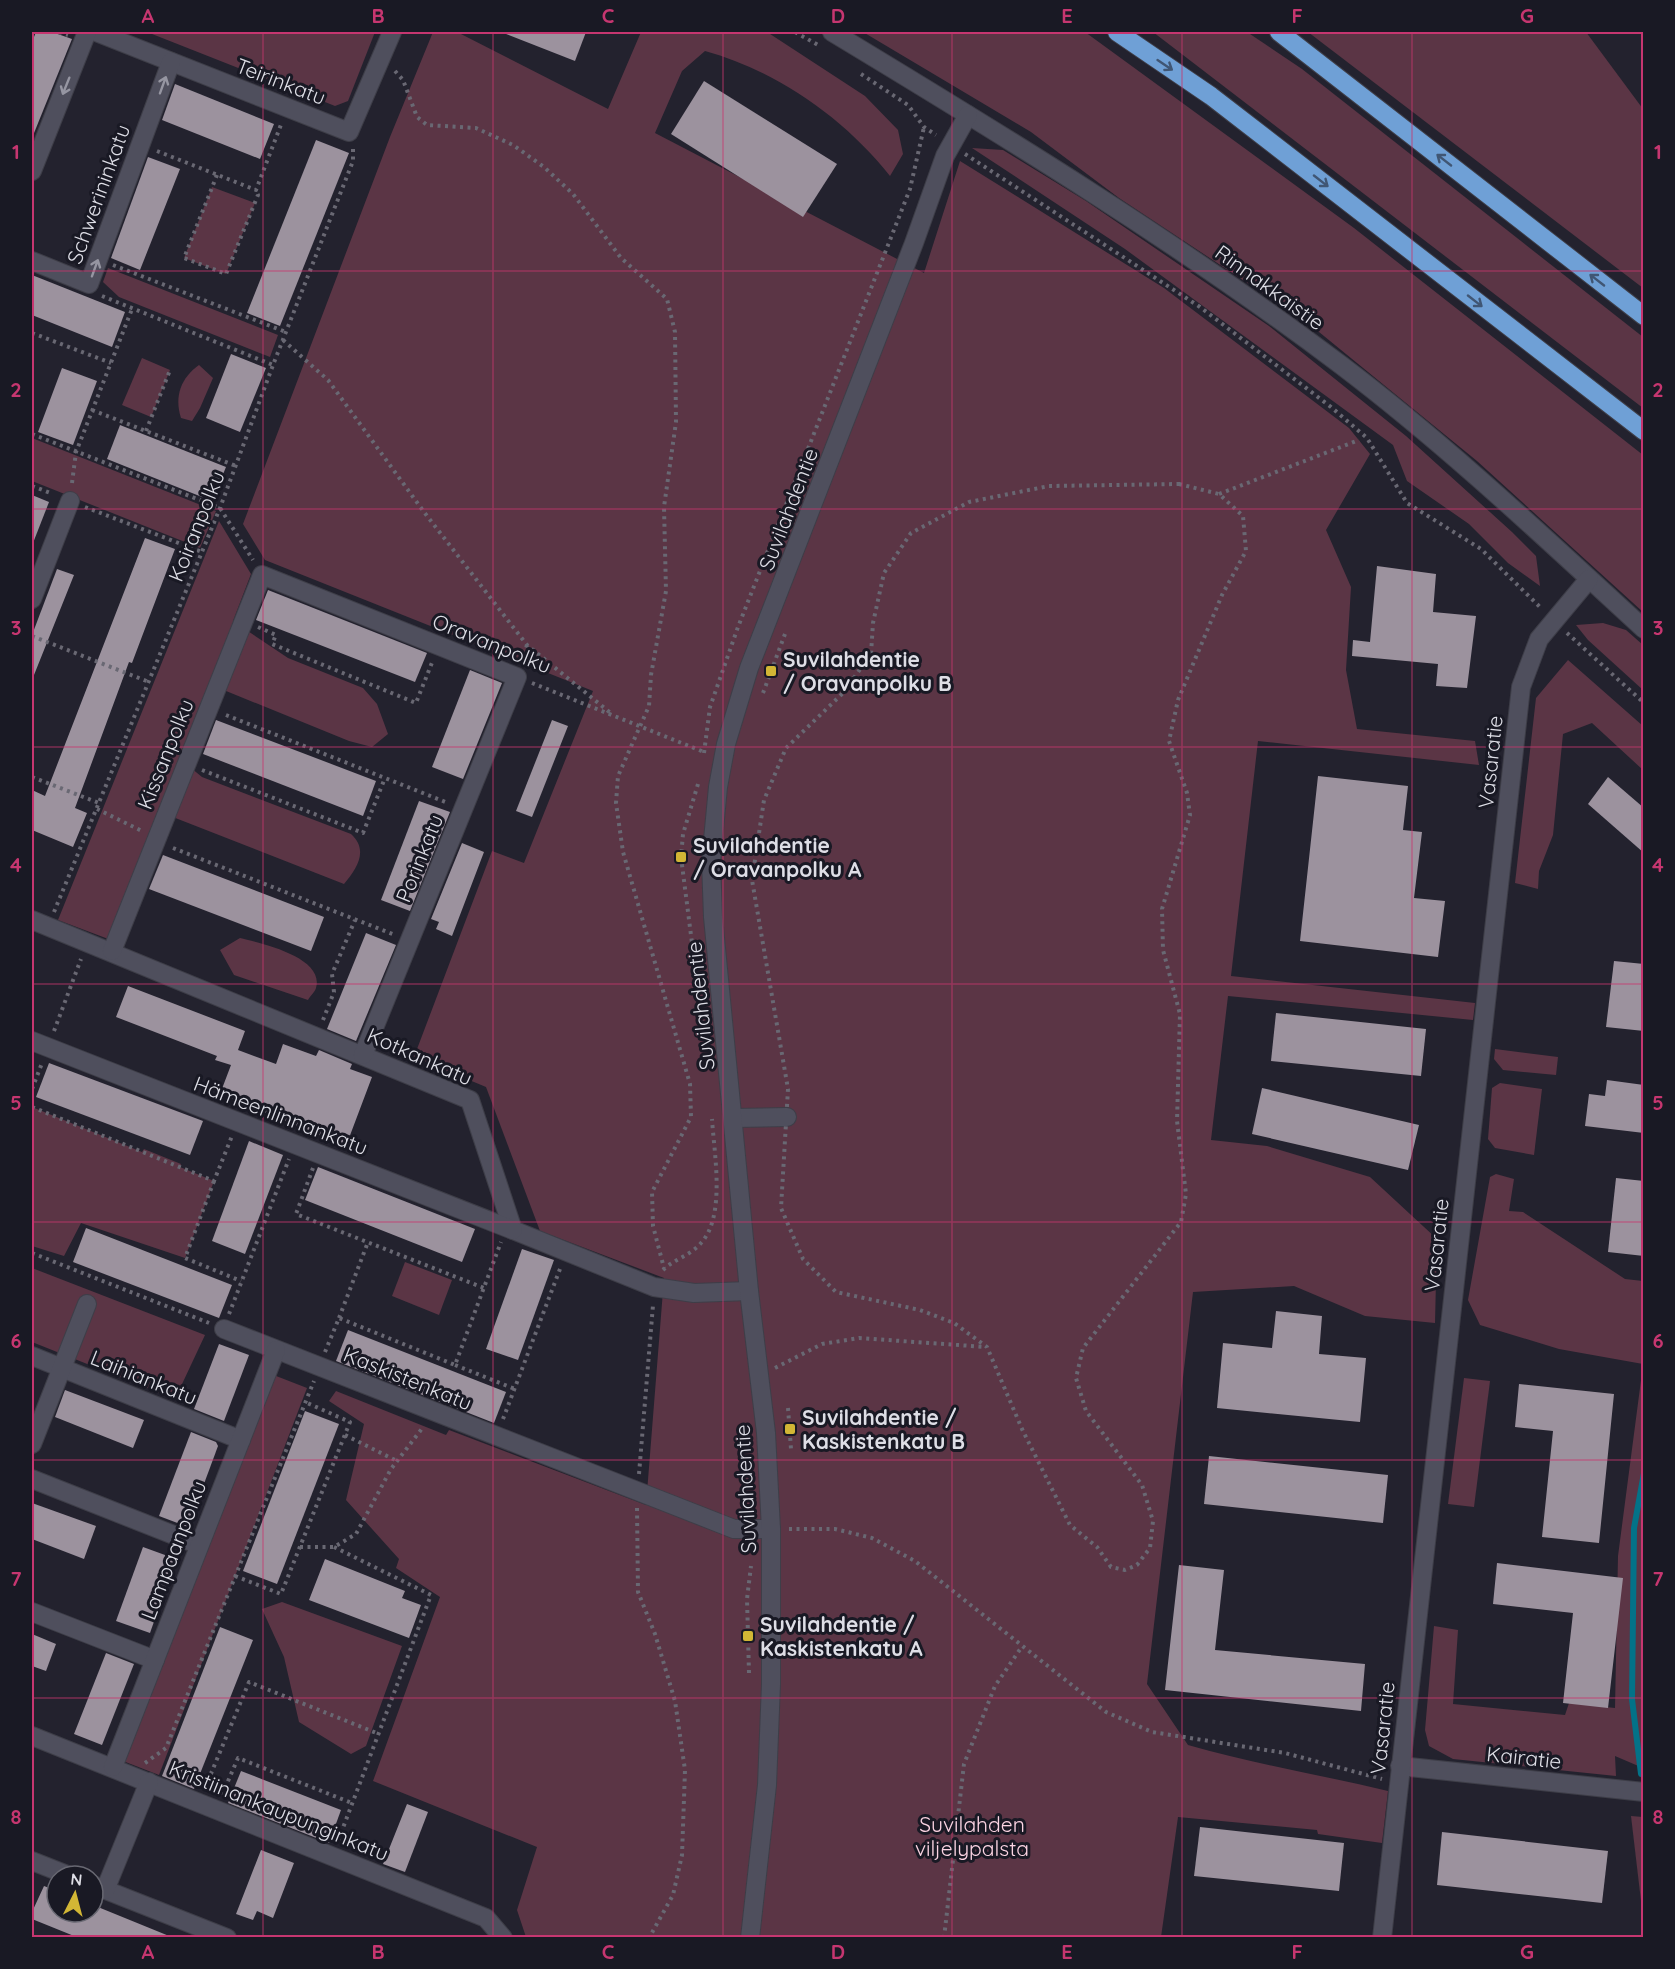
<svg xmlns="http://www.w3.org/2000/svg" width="1675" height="1969" font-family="Quicksand,sans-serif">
	<rect width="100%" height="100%" fill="#23222e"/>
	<g fill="#5b3545">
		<path d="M 147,32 L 375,32 L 348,101 L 335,106 Z"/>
		<path d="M 433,32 L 457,32 L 608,109 L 641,32 L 767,32 L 865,96 L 898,130 L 903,154 L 890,176 C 844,118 777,71 705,51 L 682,71 L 655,133 L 924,273 L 960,161 L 1164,288 L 1349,428 L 1370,454 L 1326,530 L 1351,587 L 1346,670 L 1357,729 L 1475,741 L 1479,765 L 1258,741 L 1231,976 L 1475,1003 L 1473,1020 L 1228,996 L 1211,1140 L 1267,1146 L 1370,1177 L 1437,1239 L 1435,1323 L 1365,1316 L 1294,1286 L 1193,1292 L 1147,1684 L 1188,1745 C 1254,1764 1322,1775 1388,1791 L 1382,1843 L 1318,1834 L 1317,1830 L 1178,1817 L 1161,1937 L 526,1937 L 517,1910 L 537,1847 L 373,1781 L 440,1597 L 396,1568 L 399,1559 L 346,1500 L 364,1424 L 329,1401 L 336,1391 L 446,1435 L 449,1430 L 646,1505 L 664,1278 L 540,1231 L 486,1087 L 414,1057 L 492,851 L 524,863 L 593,691 L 265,560 L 243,524 L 390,137 Z"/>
		<path d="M 863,32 L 1085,32 L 1354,228 L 1643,455 L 1643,612 L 1477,461 L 1308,323 L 1119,198 L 1031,132 Z"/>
		<path d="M 1153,32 L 1247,32 L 1302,69 L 1643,337 L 1643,408 Z"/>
		<path d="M 1308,32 L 1586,32 L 1643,109 L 1643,288 Z"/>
		<path d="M 972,148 L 1003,150 L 1086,201 L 1269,326 L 1406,436 L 1512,532 L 1536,556 L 1540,586 L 1508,563 L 1469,524 L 1407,481 L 1393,445 L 1125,249 Z"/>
		<path d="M 212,187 L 255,203 L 226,274 L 184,258 Z"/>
		<path d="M 108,268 L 278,335 L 270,357 L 119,297 L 103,282 Z"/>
		<path d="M 142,358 L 170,370 L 151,417 L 122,405 Z"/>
		<path d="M 199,365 L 213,378 L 200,408 L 192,421 L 181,418 C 174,396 181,378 199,365 Z"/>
		<path d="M 32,438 L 216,511 L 200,548 L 32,481 Z"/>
		<path d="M 219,521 L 251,574 L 233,621 L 288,658 L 363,688 L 377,704 L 388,734 L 372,747 L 349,741 L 209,684 L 180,759 L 202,777 L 351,834 C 369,850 357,869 344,884 L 160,812 L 111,940 L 58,920 Z"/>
		<path d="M 1603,623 L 1626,630 L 1643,645 L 1643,690 L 1588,640 L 1576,625 Z"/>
		<path d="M 1568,660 L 1643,726 L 1643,770 L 1592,723 L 1563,734 L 1553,835 L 1539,871 L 1538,889 L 1515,883 L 1536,698 Z"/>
		<path d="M 240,938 C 260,943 325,957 316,988 C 315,992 310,996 308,1000 L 234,975 L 220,950 Z"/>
		<path d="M 1495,1049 L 1558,1057 L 1556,1075 L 1503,1070 L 1494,1059 Z"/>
		<path d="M 1500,1083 L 1542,1089 L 1534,1155 L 1495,1148 L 1488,1139 L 1492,1088 Z"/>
		<path d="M 32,1107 L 142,1152 L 144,1149 L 181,1164 L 180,1167 L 214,1181 L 185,1258 L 81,1223 L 64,1256 L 32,1246 Z"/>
		<path d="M 1496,1174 L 1514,1179 L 1509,1211 L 1523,1212 L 1625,1279 L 1643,1281 L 1643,1364 L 1559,1349 L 1480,1325 L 1468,1300 L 1490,1177 Z"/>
		<path d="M 405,1262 L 452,1280 L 439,1315 L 392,1296 Z"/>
		<path d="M 32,1268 L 205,1335 L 175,1399 L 32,1342 Z"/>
		<path d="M 1643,1365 L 1643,1768 L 1615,1756 L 1616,1776 L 1453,1759 L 1429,1746 L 1425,1730 L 1434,1626 L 1458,1630 L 1453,1704 L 1565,1715 L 1569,1703 L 1615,1708 L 1618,1556 Z"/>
		<path d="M 271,1374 L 307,1388 L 159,1775 L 123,1761 Z"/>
		<path d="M 1464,1378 L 1490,1381 L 1474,1507 L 1448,1504 Z"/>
		<path d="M 282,1602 L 402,1646 L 366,1746 L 351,1754 L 299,1722 L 284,1657 L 262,1609 Z"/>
		<path d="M 1631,1816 L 1643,1817 L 1643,1918 Z"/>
	</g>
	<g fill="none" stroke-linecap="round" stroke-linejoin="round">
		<path stroke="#037288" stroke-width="6" d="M 1641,1774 L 1632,1699 L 1634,1528 L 1644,1473"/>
	</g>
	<g fill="#9c929e">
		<path d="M 36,32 L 52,32 L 72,39 L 32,138 L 32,42 Z"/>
		<path d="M 501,32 L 586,32 L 575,61 Z"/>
		<path d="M 704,81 L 837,164 L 803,217 L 671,134 Z"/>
		<path d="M 175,84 L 274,124 L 260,159 L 162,120 Z"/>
		<path d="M 316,140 L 349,153 L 280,326 L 247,313 Z"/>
		<path d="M 148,157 L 180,169 L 140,270 L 111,258 Z"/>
		<path d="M 32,275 L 125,312 L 112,347 L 32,315 Z"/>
		<path d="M 231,354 L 266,368 L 240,432 L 206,418 Z"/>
		<path d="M 62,368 L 97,381 L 73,445 L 38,432 Z"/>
		<path d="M 120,425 L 226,467 L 212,501 L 107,459 Z"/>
		<path d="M 32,495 L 49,502 L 33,543 L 32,543 Z"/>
		<path d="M 145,538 L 175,549 L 132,663 L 129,662 L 75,808 L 87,813 L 73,847 L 32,830 L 32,790 L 45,796 Z"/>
		<path d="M 1377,566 L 1436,574 L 1433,612 L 1476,616 L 1467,688 L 1436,686 L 1438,664 L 1352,656 L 1353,640 L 1370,642 Z"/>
		<path d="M 57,569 L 74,575 L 32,680 L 32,635 Z"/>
		<path d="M 268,590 L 427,653 L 415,682 L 256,620 Z"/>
		<path d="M 470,670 L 502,683 L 463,779 L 432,767 Z"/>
		<path d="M 216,720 L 376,781 L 363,816 L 203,754 Z"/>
		<path d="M 552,720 L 568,726 L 532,817 L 516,811 Z"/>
		<path d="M 1318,776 L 1408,786 L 1403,830 L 1422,832 L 1414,898 L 1445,901 L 1438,957 L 1300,941 Z"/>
		<path d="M 1608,777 L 1644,808 L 1644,853 L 1588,804 Z"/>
		<path d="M 419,801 L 450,812 L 410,911 L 381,900 Z"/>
		<path d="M 462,843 L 484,852 L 452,936 L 436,929 L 439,922 L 431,919 Z"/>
		<path d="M 163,855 L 324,917 L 311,951 L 149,889 Z"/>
		<path d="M 366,933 L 396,945 L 356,1041 L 327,1029 Z"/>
		<path d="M 1614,961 L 1644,964 L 1644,1031 L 1606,1027 Z"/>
		<path d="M 128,986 L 245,1031 L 238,1050 L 276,1064 L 283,1044 L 316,1056 L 319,1050 L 352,1064 L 350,1069 L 372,1077 L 346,1146 L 220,1094 L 231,1065 L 215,1060 L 217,1056 L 116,1017 Z"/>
		<path d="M 1276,1013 L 1426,1029 L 1421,1076 L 1271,1061 Z"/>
		<path d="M 49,1063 L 203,1121 L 190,1155 L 36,1097 Z"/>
		<path d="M 1607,1080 L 1644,1085 L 1644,1133 L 1585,1126 L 1589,1094 L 1605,1096 Z"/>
		<path d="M 1262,1088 L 1419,1125 L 1408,1170 L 1252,1134 Z"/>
		<path d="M 249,1141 L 283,1155 L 245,1254 L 212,1241 Z"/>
		<path d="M 318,1167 L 475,1229 L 462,1262 L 305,1200 Z"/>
		<path d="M 1616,1178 L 1644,1181 L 1644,1256 L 1608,1252 Z"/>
		<path d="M 86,1228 L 232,1285 L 219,1318 L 73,1262 Z"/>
		<path d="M 522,1249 L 554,1260 L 518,1360 L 486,1349 Z"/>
		<path d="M 1276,1311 L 1322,1316 L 1319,1354 L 1366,1358 L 1360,1422 L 1217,1408 L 1223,1343 L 1272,1348 Z"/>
		<path d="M 348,1330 L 506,1392 L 494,1423 L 336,1361 Z"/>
		<path d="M 219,1344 L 249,1355 L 224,1421 L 194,1409 Z"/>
		<path d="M 1519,1384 L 1614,1394 L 1599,1543 L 1542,1537 L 1553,1431 L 1515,1427 Z"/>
		<path d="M 65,1390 L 144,1420 L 133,1448 L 55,1417 Z"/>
		<path d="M 305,1411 L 339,1424 L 277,1584 L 243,1571 Z"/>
		<path d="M 191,1432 L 216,1442 L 218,1446 L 188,1527 L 159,1516 Z"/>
		<path d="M 1209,1456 L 1388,1475 L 1383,1523 L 1204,1504 Z"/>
		<path d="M 32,1503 L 96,1526 L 84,1559 L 32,1539 Z"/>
		<path d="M 143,1547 L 176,1559 L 150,1633 L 116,1621 Z"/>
		<path d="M 325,1559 L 405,1591 L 402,1598 L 421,1605 L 409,1638 L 309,1600 Z"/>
		<path d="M 1497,1563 L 1623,1578 L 1608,1708 L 1563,1703 L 1573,1613 L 1493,1604 Z"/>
		<path d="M 1179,1565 L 1224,1570 L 1215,1650 L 1365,1664 L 1361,1711 L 1165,1690 Z"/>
		<path d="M 220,1627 L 253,1640 L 194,1789 L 162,1776 Z"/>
		<path d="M 32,1634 L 56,1644 L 46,1671 L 32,1666 Z"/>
		<path d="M 106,1653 L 134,1664 L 102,1745 L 74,1734 Z"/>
		<path d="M 241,1771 L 341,1810 L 329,1843 L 228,1803 Z"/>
		<path d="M 407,1804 L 428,1812 L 405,1872 L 383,1864 Z"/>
		<path d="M 1200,1827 L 1344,1843 L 1339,1891 L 1194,1876 Z"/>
		<path d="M 1442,1832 L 1608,1851 L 1602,1903 L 1437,1885 Z"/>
		<path d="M 261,1850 L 294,1863 L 273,1918 L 257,1911 L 253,1920 L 236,1914 Z"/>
		<path d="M 44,1886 L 57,1891 L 57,1912 L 93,1912 L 93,1905 L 174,1938 L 79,1938 L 32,1919 L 32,1912 Z"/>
	</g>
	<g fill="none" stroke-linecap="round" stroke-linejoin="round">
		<g stroke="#3e3e48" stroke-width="20">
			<g id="minor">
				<path d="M 96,32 L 349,132 L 392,32"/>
				<path d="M 832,32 C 1006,137 1179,243 1341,365 C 1448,446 1546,539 1644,629"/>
				<path d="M 32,171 L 87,32"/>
				<path d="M 32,261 L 89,284 L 171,62"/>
				<path d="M 32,599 L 70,501"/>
				<path d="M 32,920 L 470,1100 L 513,1230 L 654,1287 L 694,1293 L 749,1291"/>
				<path d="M 112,951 L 262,575 L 517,677 L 363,1055"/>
				<path d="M 32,1041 L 513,1230"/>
				<path d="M 733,1118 L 787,1117"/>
				<path d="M 224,1329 L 734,1529 L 771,1529"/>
				<path d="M 32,1356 L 241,1440"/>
				<path d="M 32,1444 L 87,1304"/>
				<path d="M 32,1479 L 199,1545"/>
				<path d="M 32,1612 L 155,1660"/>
				<path d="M 32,1736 L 486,1918 L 503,1938"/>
				<path d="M 1400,1766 L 1644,1792"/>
				<path d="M 113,1767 L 276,1350"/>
				<path d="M 32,1861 L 70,1876"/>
				<path d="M 93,1885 L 227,1938"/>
				<path d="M 105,1890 L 149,1782"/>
				<path d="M 750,1938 L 767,1785 L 771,1684 L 771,1529 L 766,1433 L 749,1291 L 713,917 L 711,861 L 718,787 L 726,744 L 749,668 L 914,243 L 945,156 L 968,115"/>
				<path d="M 1382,1938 L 1521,687 L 1539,639 L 1589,579"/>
			</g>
		</g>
		<g stroke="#3e3e48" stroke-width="20">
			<g id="highway">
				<path d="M 1117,32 L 1211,96 L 1644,431"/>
				<path d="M 1279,32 L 1644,316"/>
			</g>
		</g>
		<g stroke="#696873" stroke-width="4" stroke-dasharray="3 4.5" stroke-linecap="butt">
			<path d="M 59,32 L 68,35"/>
			<path d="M 795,32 L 818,45"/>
			<path d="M 395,71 L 403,80 L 417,117 L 427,125 L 476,128 L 513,145 L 544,167 L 573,194 L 621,258 L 667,299 L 675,332 L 676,422 L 664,507 L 666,591 L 651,675 L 649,706 L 618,776 L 616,803 L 623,852 L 690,1084 L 691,1117 L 652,1192 L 653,1226 L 664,1268"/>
			<path d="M 861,74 L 908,105 L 924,127 L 936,135"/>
			<path d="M 157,151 L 256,190 L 282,122"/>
			<path d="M 965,154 L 1200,307 L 1331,407 L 1367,438 L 1407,503 L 1481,549 L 1542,609"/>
			<path d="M 217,175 L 184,258 L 226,274 L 258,195 L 256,190"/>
			<path d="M 113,265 L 286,332"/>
			<path d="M 102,296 L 273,365"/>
			<path d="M 32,333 L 111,363"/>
			<path d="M 283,340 L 328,380 L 424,512 L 527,645 L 613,715"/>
			<path d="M 92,410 L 236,466"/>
			<path d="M 146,431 L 170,370"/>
			<path d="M 32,434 L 220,508 L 253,560"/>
			<path d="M 72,483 L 76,452 L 132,309"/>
			<path d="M 1179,484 L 1219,494 L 1243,516 L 1246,551 L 1222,595 L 1178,700 L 1169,741 L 1187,793 L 1190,815 L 1162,909 L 1163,950 L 1180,1014 L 1177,1121 L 1186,1194 L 1181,1222 L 1083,1348 L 1076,1378 L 1086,1411 L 1142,1485 L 1153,1521 L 1150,1548 L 1137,1565 L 1125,1570 L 1111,1567 L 1097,1547 L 1070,1525 L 1022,1429 L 987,1347 L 954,1323 L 920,1310 L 836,1292 L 803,1259 L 781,1208 L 788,1089 L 752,880 L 764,800 L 786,748 L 843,693 L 871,654 L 873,623 L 884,573 L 911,533 L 969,502 L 1049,486 Z"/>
			<path d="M 32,486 L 53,494"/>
			<path d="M 1219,494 L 1359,440"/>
			<path d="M 85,507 L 202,552"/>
			<path d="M 258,627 L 276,635 L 272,644 L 416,703 L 433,660"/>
			<path d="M 1567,633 L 1644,703"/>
			<path d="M 32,636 L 149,682"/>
			<path d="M 522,662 L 527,645"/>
			<path d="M 532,683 L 704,752"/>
			<path d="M 763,693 L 785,634"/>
			<path d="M 226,715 L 448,803"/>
			<path d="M 704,753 L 710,707 L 738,627 L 910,189 L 924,127"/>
			<path d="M 202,770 L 363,833 L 385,778"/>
			<path d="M 32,777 L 99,803"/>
			<path d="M 698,784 L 683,834 L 681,857 L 705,1045"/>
			<path d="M 97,809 L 142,831"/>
			<path d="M 173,848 L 395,935"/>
			<path d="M 54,912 L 220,508 L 273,365 L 353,161 L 353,148"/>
			<path d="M 323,1020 L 334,992 L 332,974 L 355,920"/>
			<path d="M 54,1031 L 81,959"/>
			<path d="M 32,1089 L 42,1063"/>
			<path d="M 32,1107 L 214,1181 L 232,1136"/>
			<path d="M 313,1168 L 296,1214 L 484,1288"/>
			<path d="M 214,1181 L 185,1258 L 241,1281"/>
			<path d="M 32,1253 L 209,1323"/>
			<path d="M 663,1270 C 674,1259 690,1256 701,1243 C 726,1216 714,1153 712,1119"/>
			<path d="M 229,1314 L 289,1159"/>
			<path d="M 339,1318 L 368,1242"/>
			<path d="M 325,1352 L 339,1318 L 455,1365 L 501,1242"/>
			<path d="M 455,1365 L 515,1389"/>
			<path d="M 775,1368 L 822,1344 L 859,1338 L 986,1347"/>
			<path d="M 788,1408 L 791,1449"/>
			<path d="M 503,1419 L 560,1269"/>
			<path d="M 345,1435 L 397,1461"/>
			<path d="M 639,1474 L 653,1305"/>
			<path d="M 637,1508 L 638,1592 L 655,1634 L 675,1701 L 685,1770 L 682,1855 L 673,1895 L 649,1938"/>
			<path d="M 789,1529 L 835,1529 L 872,1538 L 915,1561 L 1106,1712 L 1152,1732 L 1285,1753 L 1382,1779"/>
			<path d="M 300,1547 L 334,1547 L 356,1534 L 391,1469 L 424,1426"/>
			<path d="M 334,1547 L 431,1595 L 338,1841"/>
			<path d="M 235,1576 L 281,1594 L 350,1422 L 305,1402"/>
			<path d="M 749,1673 L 747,1599 L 751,1566"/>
			<path d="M 145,1763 L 166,1748 L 314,1381"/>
			<path d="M 205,1788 L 249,1682 L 379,1734"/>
			<path d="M 222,1795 L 238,1758 L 352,1803"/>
			<path d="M 944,1938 L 964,1764 L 995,1686 L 1021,1648"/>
		</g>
		<use href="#minor" stroke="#4f4f5d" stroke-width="18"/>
		<use href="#highway" stroke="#6fa0d6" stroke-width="18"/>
	</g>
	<defs><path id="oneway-shaft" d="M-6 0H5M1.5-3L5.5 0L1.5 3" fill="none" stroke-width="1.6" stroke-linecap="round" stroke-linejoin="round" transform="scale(1.5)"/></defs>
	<g stroke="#405674">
		<use href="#oneway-shaft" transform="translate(1165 65) rotate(34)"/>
		<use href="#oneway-shaft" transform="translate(1444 160) rotate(-142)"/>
		<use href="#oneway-shaft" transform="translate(1321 181) rotate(38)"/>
		<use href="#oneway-shaft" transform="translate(1597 280) rotate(-142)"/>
		<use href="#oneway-shaft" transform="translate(1475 301) rotate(38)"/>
	</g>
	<g stroke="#9696a2">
		<use href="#oneway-shaft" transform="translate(163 85) rotate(-70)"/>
		<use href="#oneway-shaft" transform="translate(66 86) rotate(112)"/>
		<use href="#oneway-shaft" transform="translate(95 268) rotate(-70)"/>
	</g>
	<path fill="none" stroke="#c63670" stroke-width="1.5" stroke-opacity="0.55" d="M 263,32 L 263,1938M 493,32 L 493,1938M 723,32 L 723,1938M 952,32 L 952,1938M 1182,32 L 1182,1938M 1412,32 L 1412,1938M 32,271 L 1644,271M 32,509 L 1644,509M 32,747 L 1644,747M 32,984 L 1644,984M 32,1222 L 1644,1222M 32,1460 L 1644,1460M 32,1698 L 1644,1698"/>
	<g fill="#d2b635" stroke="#191924" stroke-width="2">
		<rect x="765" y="665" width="12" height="12" rx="3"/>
		<rect x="675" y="851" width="12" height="12" rx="3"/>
		<rect x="784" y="1423" width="12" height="12" rx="3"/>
		<rect x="742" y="1630" width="12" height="12" rx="3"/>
	</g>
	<g text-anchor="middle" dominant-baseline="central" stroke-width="6" stroke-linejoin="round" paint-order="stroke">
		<g font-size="21" fill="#dedee6" stroke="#191924">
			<text transform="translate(281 81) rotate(21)">Teirinkatu</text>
			<text transform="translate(98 194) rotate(-70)">Schwerininkatu</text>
			<text transform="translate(1270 287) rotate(36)">Rinnakkaistie</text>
			<text transform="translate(788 509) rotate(-69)">Suvilahdentie</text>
			<text transform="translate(196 526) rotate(-68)">Koiranpolku</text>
			<text transform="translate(492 643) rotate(22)">Oravanpolku</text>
			<text transform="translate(165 754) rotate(-68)">Kissanpolku</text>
			<text transform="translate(1490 762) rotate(-84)">Vasaratie</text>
			<text transform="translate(419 858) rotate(-68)">Porinkatu</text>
			<text transform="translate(700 1006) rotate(-96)">Suvilahdentie</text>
			<text transform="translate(420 1056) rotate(24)">Kotkankatu</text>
			<text transform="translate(281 1115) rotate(21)">Hämeenlinnankatu</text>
			<text transform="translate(1436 1245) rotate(-84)">Vasaratie</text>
			<text transform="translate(144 1377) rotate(22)">Laihiankatu</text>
			<text transform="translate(408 1378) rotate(22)">Kaskistenkatu</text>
			<text transform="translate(745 1489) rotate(-93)">Suvilahdentie</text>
			<text transform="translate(173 1550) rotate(-69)">Lampaanpolku</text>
			<text transform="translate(1382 1728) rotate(-84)">Vasaratie</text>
			<text transform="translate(1524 1757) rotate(6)">Kairatie</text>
			<text transform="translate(279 1810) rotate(22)">Kristiinankaupunginkatu</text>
		</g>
		<g font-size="21" font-weight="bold" fill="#dedee6" stroke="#191924" text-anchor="start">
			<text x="783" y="659">Suvilahdentie<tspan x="783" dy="24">/ Oravanpolku B</tspan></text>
			<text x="693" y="845">Suvilahdentie<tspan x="693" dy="24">/ Oravanpolku A</tspan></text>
			<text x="802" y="1417">Suvilahdentie /<tspan x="802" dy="24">Kaskistenkatu B</tspan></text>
			<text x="760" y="1624">Suvilahdentie /<tspan x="760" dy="24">Kaskistenkatu A</tspan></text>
		</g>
		<g font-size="21" fill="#fcd4e3" stroke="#191924">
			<text x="972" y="1824">Suvilahden<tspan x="972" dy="24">viljelypalsta</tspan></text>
		</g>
	</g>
	<rect width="1675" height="1969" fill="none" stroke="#191924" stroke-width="66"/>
	<g transform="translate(75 1894) rotate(6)"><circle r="28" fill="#191924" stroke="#686872" stroke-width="1.5"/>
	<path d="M0-4.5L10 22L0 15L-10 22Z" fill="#d2b635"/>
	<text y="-9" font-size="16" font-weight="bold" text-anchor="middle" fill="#dedee6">N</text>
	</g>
	<rect x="33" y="33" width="1609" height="1903" fill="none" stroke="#c63670" stroke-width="2"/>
	<g font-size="20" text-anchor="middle" font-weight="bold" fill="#c63670">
		<text x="148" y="23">A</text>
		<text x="378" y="23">B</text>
		<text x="608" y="23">C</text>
		<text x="838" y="23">D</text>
		<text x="1067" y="23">E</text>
		<text x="1297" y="23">F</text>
		<text x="1527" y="23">G</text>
		<text x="16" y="159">1</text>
		<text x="1658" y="159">1</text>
		<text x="16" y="397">2</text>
		<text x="1658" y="397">2</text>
		<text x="16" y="635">3</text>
		<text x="1658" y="635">3</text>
		<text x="16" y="872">4</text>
		<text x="1658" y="872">4</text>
		<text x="16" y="1110">5</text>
		<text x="1658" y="1110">5</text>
		<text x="16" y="1348">6</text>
		<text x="1658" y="1348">6</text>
		<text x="16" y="1586">7</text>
		<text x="1658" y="1586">7</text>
		<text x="16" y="1824">8</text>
		<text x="1658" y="1824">8</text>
		<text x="148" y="1959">A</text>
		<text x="378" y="1959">B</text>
		<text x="608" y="1959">C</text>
		<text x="838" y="1959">D</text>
		<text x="1067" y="1959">E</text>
		<text x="1297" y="1959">F</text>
		<text x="1527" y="1959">G</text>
	</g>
</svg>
